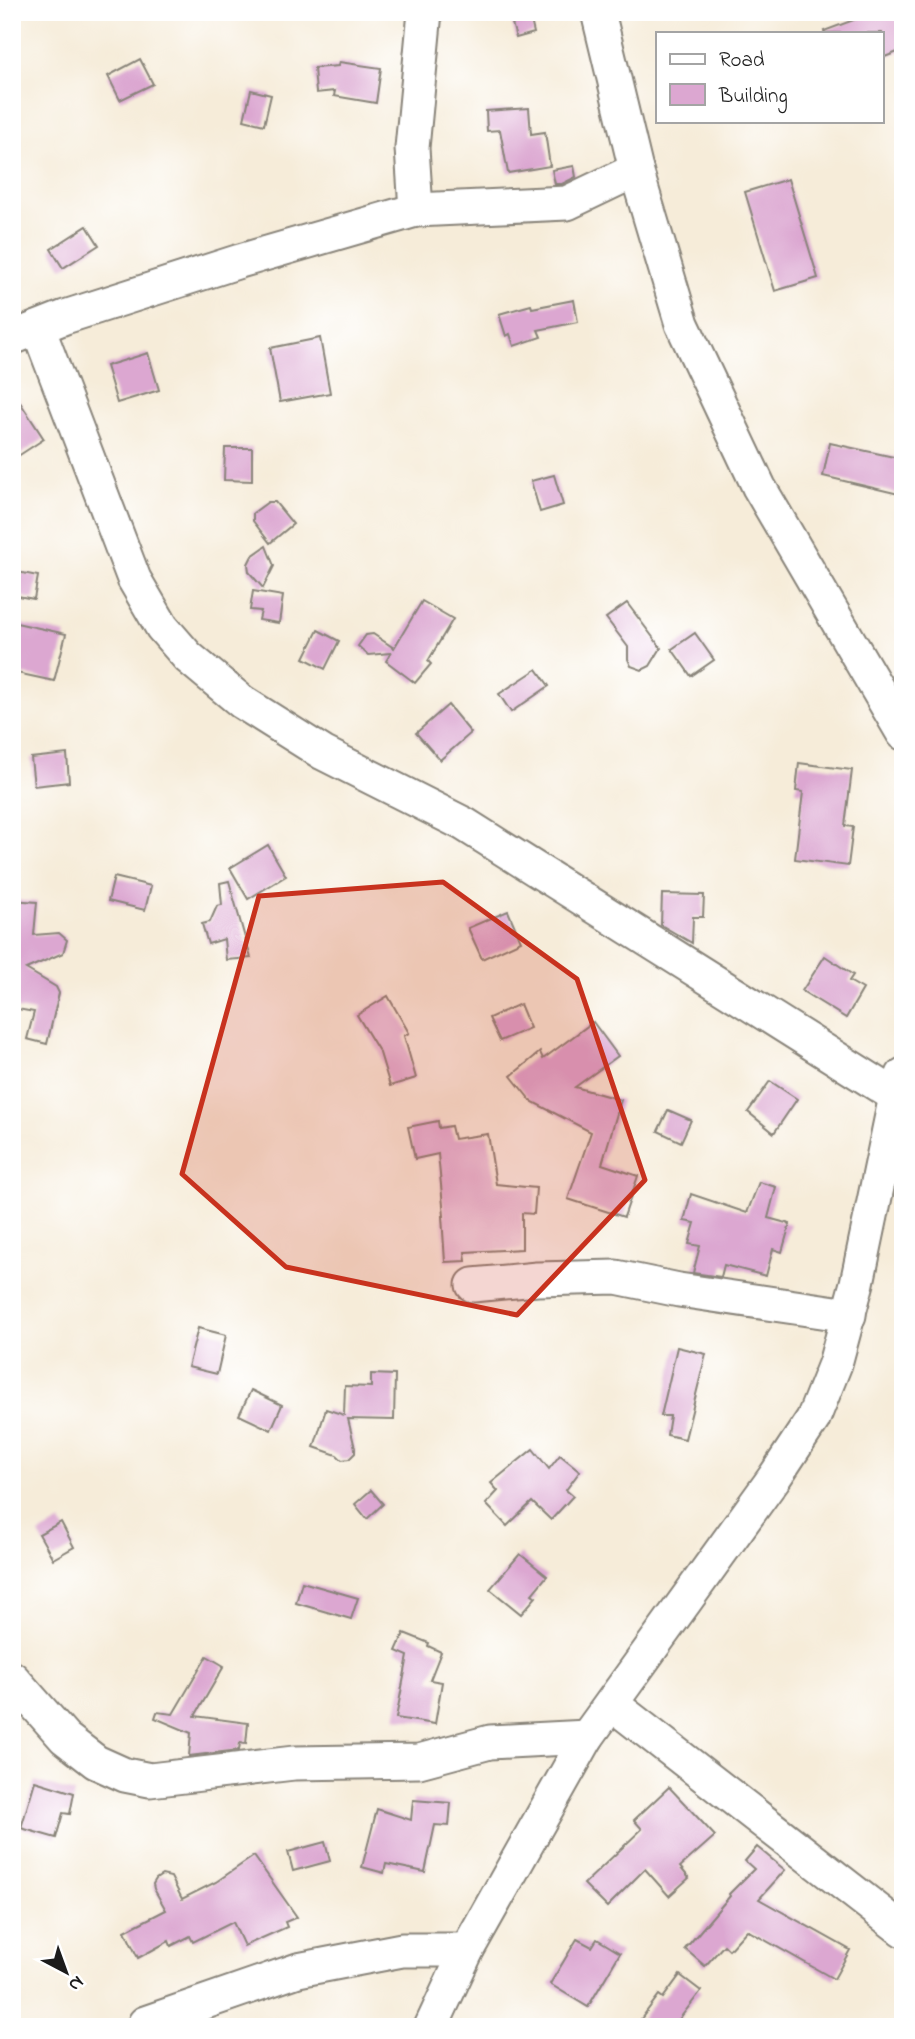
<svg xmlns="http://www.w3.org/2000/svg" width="915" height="2039" font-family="'Indie Flower',sans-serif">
	<rect width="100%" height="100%" fill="#fff"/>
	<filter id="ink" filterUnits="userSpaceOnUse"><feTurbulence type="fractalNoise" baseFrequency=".0143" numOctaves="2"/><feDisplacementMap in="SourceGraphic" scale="14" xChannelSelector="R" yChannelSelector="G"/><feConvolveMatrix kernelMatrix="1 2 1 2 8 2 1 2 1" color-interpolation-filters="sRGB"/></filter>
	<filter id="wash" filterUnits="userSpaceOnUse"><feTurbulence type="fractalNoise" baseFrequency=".00686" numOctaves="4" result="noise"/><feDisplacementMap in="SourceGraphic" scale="28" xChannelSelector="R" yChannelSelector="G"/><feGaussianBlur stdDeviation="1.57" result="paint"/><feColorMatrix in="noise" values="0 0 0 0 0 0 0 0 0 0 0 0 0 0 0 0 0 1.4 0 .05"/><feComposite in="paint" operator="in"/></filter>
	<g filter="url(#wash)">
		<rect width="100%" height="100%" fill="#f6ecd9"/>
		<g id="blocks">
			<g fill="#dca7d1">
				<path d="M 509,12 L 529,12 L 534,33 L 516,38 Z"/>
				<path d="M 875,12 L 903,12 L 903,50 L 882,58 L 882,33 L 825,33 L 824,31 Z"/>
				<path d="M 140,59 L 153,84 L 120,100 L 108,76 Z"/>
				<path d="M 339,62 L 381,68 L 376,103 L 334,96 L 335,91 L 316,93 L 314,68 L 338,66 Z"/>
				<path d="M 251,90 L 271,95 L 264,125 L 244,120 Z"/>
				<path d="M 529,108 L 531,134 L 545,132 L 550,166 L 508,173 L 500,130 L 487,131 L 486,111 Z"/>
				<path d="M 574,166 L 576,177 L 562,184 L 555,184 L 552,170 Z"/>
				<path d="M 788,179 L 818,278 L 775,291 L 745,192 Z"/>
				<path d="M 87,226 L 99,245 L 63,268 L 51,249 Z"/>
				<path d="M 574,300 L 578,322 L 538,330 L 541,337 L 514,346 L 510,334 L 506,336 L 499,314 L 531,305 L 532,308 Z"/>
				<path d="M 320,338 L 330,393 L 280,402 L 270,348 Z"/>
				<path d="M 148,353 L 159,390 L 117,403 L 106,366 Z"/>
				<path d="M 12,390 L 44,439 L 12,460 Z"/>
				<path d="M 830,443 L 903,459 L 903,495 L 823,476 Z"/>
				<path d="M 225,448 L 252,448 L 252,481 L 224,480 Z"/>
				<path d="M 554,475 L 563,505 L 540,512 L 531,481 Z"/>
				<path d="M 268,502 L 275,502 L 293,524 L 270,543 L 253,521 L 253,513 Z"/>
				<path d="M 266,546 L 274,566 L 263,588 L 249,572 L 248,564 L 252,556 Z"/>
				<path d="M 12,571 L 38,576 L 34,599 L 12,595 Z"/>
				<path d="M 253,591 L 283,596 L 279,623 L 259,620 L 261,611 L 250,610 Z"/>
				<path d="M 422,601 L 453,619 L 428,661 L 431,664 L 415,683 L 386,661 L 391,653 L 368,655 L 358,646 L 366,635 L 373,634 L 394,648 Z"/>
				<path d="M 627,603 L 661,648 L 650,666 L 642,670 L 631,666 L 628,659 L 628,647 L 606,618 Z"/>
				<path d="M 12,622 L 66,634 L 54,681 L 12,672 Z"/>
				<path d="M 318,630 L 339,641 L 325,669 L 304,658 Z"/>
				<path d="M 695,633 L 714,660 L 691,676 L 672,649 Z"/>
				<path d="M 537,669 L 549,686 L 511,712 L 499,694 Z"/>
				<path d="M 448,705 L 471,733 L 440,760 L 416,733 Z"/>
				<path d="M 67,754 L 69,782 L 34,786 L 31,758 Z"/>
				<path d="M 799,763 L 852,770 L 845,826 L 853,827 L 848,866 L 795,859 L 803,792 L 796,791 Z"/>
				<path d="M 268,845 L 286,876 L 248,899 L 230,868 Z"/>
				<path d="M 114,877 L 151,886 L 145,910 L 108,901 Z"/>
				<path d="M 229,881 L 243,931 L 251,958 L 226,960 L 224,939 L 208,944 L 202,924 L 210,922 L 217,906 L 222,905 L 220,883 Z"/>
				<path d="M 662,894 L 704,895 L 703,917 L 693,917 L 692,943 L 661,925 Z"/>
				<path d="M 12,900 L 37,902 L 34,935 L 59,933 L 67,940 L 63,953 L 26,969 L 56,987 L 59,993 L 47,1044 L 27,1039 L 34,1012 L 12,1008 Z"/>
				<path d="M 508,911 L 521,941 L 482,959 L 468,928 Z"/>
				<path d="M 825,956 L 853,975 L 849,981 L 863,989 L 846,1018 L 802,991 Z"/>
				<path d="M 388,996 L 409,1033 L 404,1036 L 416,1078 L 390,1086 L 380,1053 L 357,1015 Z"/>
				<path d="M 520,1004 L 530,1028 L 500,1041 L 489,1018 Z"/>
				<path d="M 593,1022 L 618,1056 L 575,1087 L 621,1100 L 602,1164 L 638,1176 L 624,1217 L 568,1199 L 591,1132 L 531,1101 L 511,1076 L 540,1052 L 543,1059 Z"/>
				<path d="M 770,1081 L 797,1099 L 774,1133 L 748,1112 Z"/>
				<path d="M 668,1110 L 691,1120 L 681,1142 L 658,1131 Z"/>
				<path d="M 438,1121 L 439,1128 L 451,1126 L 454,1139 L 488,1134 L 496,1184 L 536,1188 L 534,1214 L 522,1213 L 522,1249 L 465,1252 L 466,1261 L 445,1262 L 442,1216 L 444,1216 L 438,1154 L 415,1159 L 408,1127 Z"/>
				<path d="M 759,1182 L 776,1187 L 768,1218 L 790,1224 L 782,1252 L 773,1249 L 766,1276 L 724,1265 L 721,1277 L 693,1273 L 700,1246 L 689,1244 L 695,1223 L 684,1221 L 691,1194 L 747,1213 Z"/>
				<path d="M 198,1328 L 226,1335 L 217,1374 L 188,1367 Z"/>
				<path d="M 677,1347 L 706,1354 L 685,1439 L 667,1435 L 670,1416 L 661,1416 Z"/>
				<path d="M 371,1374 L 395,1375 L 394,1420 L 348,1419 L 355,1448 L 355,1453 L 349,1459 L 342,1460 L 337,1455 L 314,1447 L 326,1409 L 344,1415 L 345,1386 L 371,1387 Z"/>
				<path d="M 251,1390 L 282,1405 L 271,1430 L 239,1415 Z"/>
				<path d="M 533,1449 L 549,1469 L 560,1455 L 580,1471 L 566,1490 L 573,1496 L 551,1520 L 532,1502 L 507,1526 L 486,1504 L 498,1491 L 491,1483 Z"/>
				<path d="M 371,1490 L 383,1504 L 367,1519 L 355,1504 Z"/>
				<path d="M 61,1522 L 74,1547 L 53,1559 L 39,1534 Z"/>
				<path d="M 520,1554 L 547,1576 L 532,1594 L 536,1597 L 521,1614 L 490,1589 Z"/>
				<path d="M 302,1582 L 358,1598 L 351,1619 L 296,1603 Z"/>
				<path d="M 404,1633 L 429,1643 L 428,1646 L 441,1652 L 430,1680 L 442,1682 L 435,1724 L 396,1718 L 408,1656 L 396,1651 Z"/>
				<path d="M 207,1656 L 224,1666 L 195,1716 L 248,1723 L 246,1744 L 240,1743 L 239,1750 L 189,1756 L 191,1733 L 155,1718 L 157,1712 L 173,1714 Z"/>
				<path d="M 35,1781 L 74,1793 L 70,1814 L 63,1813 L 56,1838 L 21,1828 Z"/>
				<path d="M 669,1787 L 715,1836 L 680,1867 L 689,1878 L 669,1896 L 645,1869 L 607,1907 L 584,1884 L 642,1829 L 634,1820 Z"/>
				<path d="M 413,1800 L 451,1803 L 449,1826 L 435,1825 L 425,1872 L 386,1864 L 384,1873 L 362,1867 L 377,1809 L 411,1820 Z"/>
				<path d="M 325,1842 L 330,1861 L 293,1871 L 288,1852 Z"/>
				<path d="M 757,1847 L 785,1870 L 759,1899 L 850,1950 L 834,1979 L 747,1930 L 729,1950 L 724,1945 L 705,1966 L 685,1949 L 730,1896 L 729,1894 L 754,1869 L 745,1861 Z"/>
				<path d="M 254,1856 L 297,1917 L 285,1922 L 287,1927 L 244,1946 L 233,1922 L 193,1942 L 190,1936 L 171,1946 L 169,1941 L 138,1958 L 125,1931 L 166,1910 L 154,1889 L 153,1884 L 156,1879 L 162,1875 L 171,1877 L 182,1899 L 216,1882 Z"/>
				<path d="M 577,1939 L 592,1947 L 597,1939 L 620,1953 L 588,2007 L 550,1984 Z"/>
				<path d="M 680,1975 L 701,1991 L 673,2027 L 635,2027 L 659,1995 L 663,1998 Z"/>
			</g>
		</g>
	</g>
	<g filter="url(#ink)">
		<use href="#blocks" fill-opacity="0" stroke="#89847a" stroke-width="2"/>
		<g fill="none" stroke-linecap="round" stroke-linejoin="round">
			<g stroke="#89847a" stroke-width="37">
				<g id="minor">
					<path d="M 598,12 L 636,170 L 682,324 L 759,487 L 903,733"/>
					<path d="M 416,210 L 412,148 L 425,12"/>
					<path d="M 38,328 L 134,579 L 162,627 L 188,657 L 242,702 L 323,753 L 464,824 L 896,1096"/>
					<path d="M 12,338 L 65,317 L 240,261 L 416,210 L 567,203 L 636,170"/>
					<path d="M 473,1285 L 537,1279 L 616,1277 L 679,1290 L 849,1315"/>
					<path d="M 12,1678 L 65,1738 L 96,1762 L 125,1775 L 150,1780 L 294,1763 L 419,1761 L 490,1742 L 587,1737"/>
					<path d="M 612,1704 L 903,1930"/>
					<path d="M 145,2023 L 298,1970 L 402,1950 L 467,1950"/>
					<path d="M 431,2027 L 467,1950 L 587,1737 L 774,1478 L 813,1419 L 835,1364 L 857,1283 L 896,1096 L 903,1075"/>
				</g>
			</g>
			<use href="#minor" stroke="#fff" stroke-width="33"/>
		</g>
	</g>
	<path fill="#c8321e" fill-opacity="0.2" stroke="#c8321e" stroke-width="5" stroke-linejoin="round" d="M 443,882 L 577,979 L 645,1180 L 517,1315 L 286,1267 L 182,1174 L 259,896 Z"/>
	<rect width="915" height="2039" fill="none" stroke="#fff" stroke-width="42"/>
	<rect x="656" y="32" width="228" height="91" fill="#ffffff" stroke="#a4a4a4" stroke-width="2"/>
	<rect x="670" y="54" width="35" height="10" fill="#ffffff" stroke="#a4a4a4" stroke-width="2"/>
	<text x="719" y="66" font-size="21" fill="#1c1c1c">Road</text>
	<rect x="670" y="84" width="35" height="21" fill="#dca7d1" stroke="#a4a4a4" stroke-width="2"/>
	<text x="719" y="102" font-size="21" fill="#1c1c1c">Building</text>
	<g transform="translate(66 1972) rotate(139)" stroke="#ffffff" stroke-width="5" paint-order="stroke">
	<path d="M0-5L12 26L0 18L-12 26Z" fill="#1c1c1c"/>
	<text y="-10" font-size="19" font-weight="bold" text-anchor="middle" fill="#1c1c1c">N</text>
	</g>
</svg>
